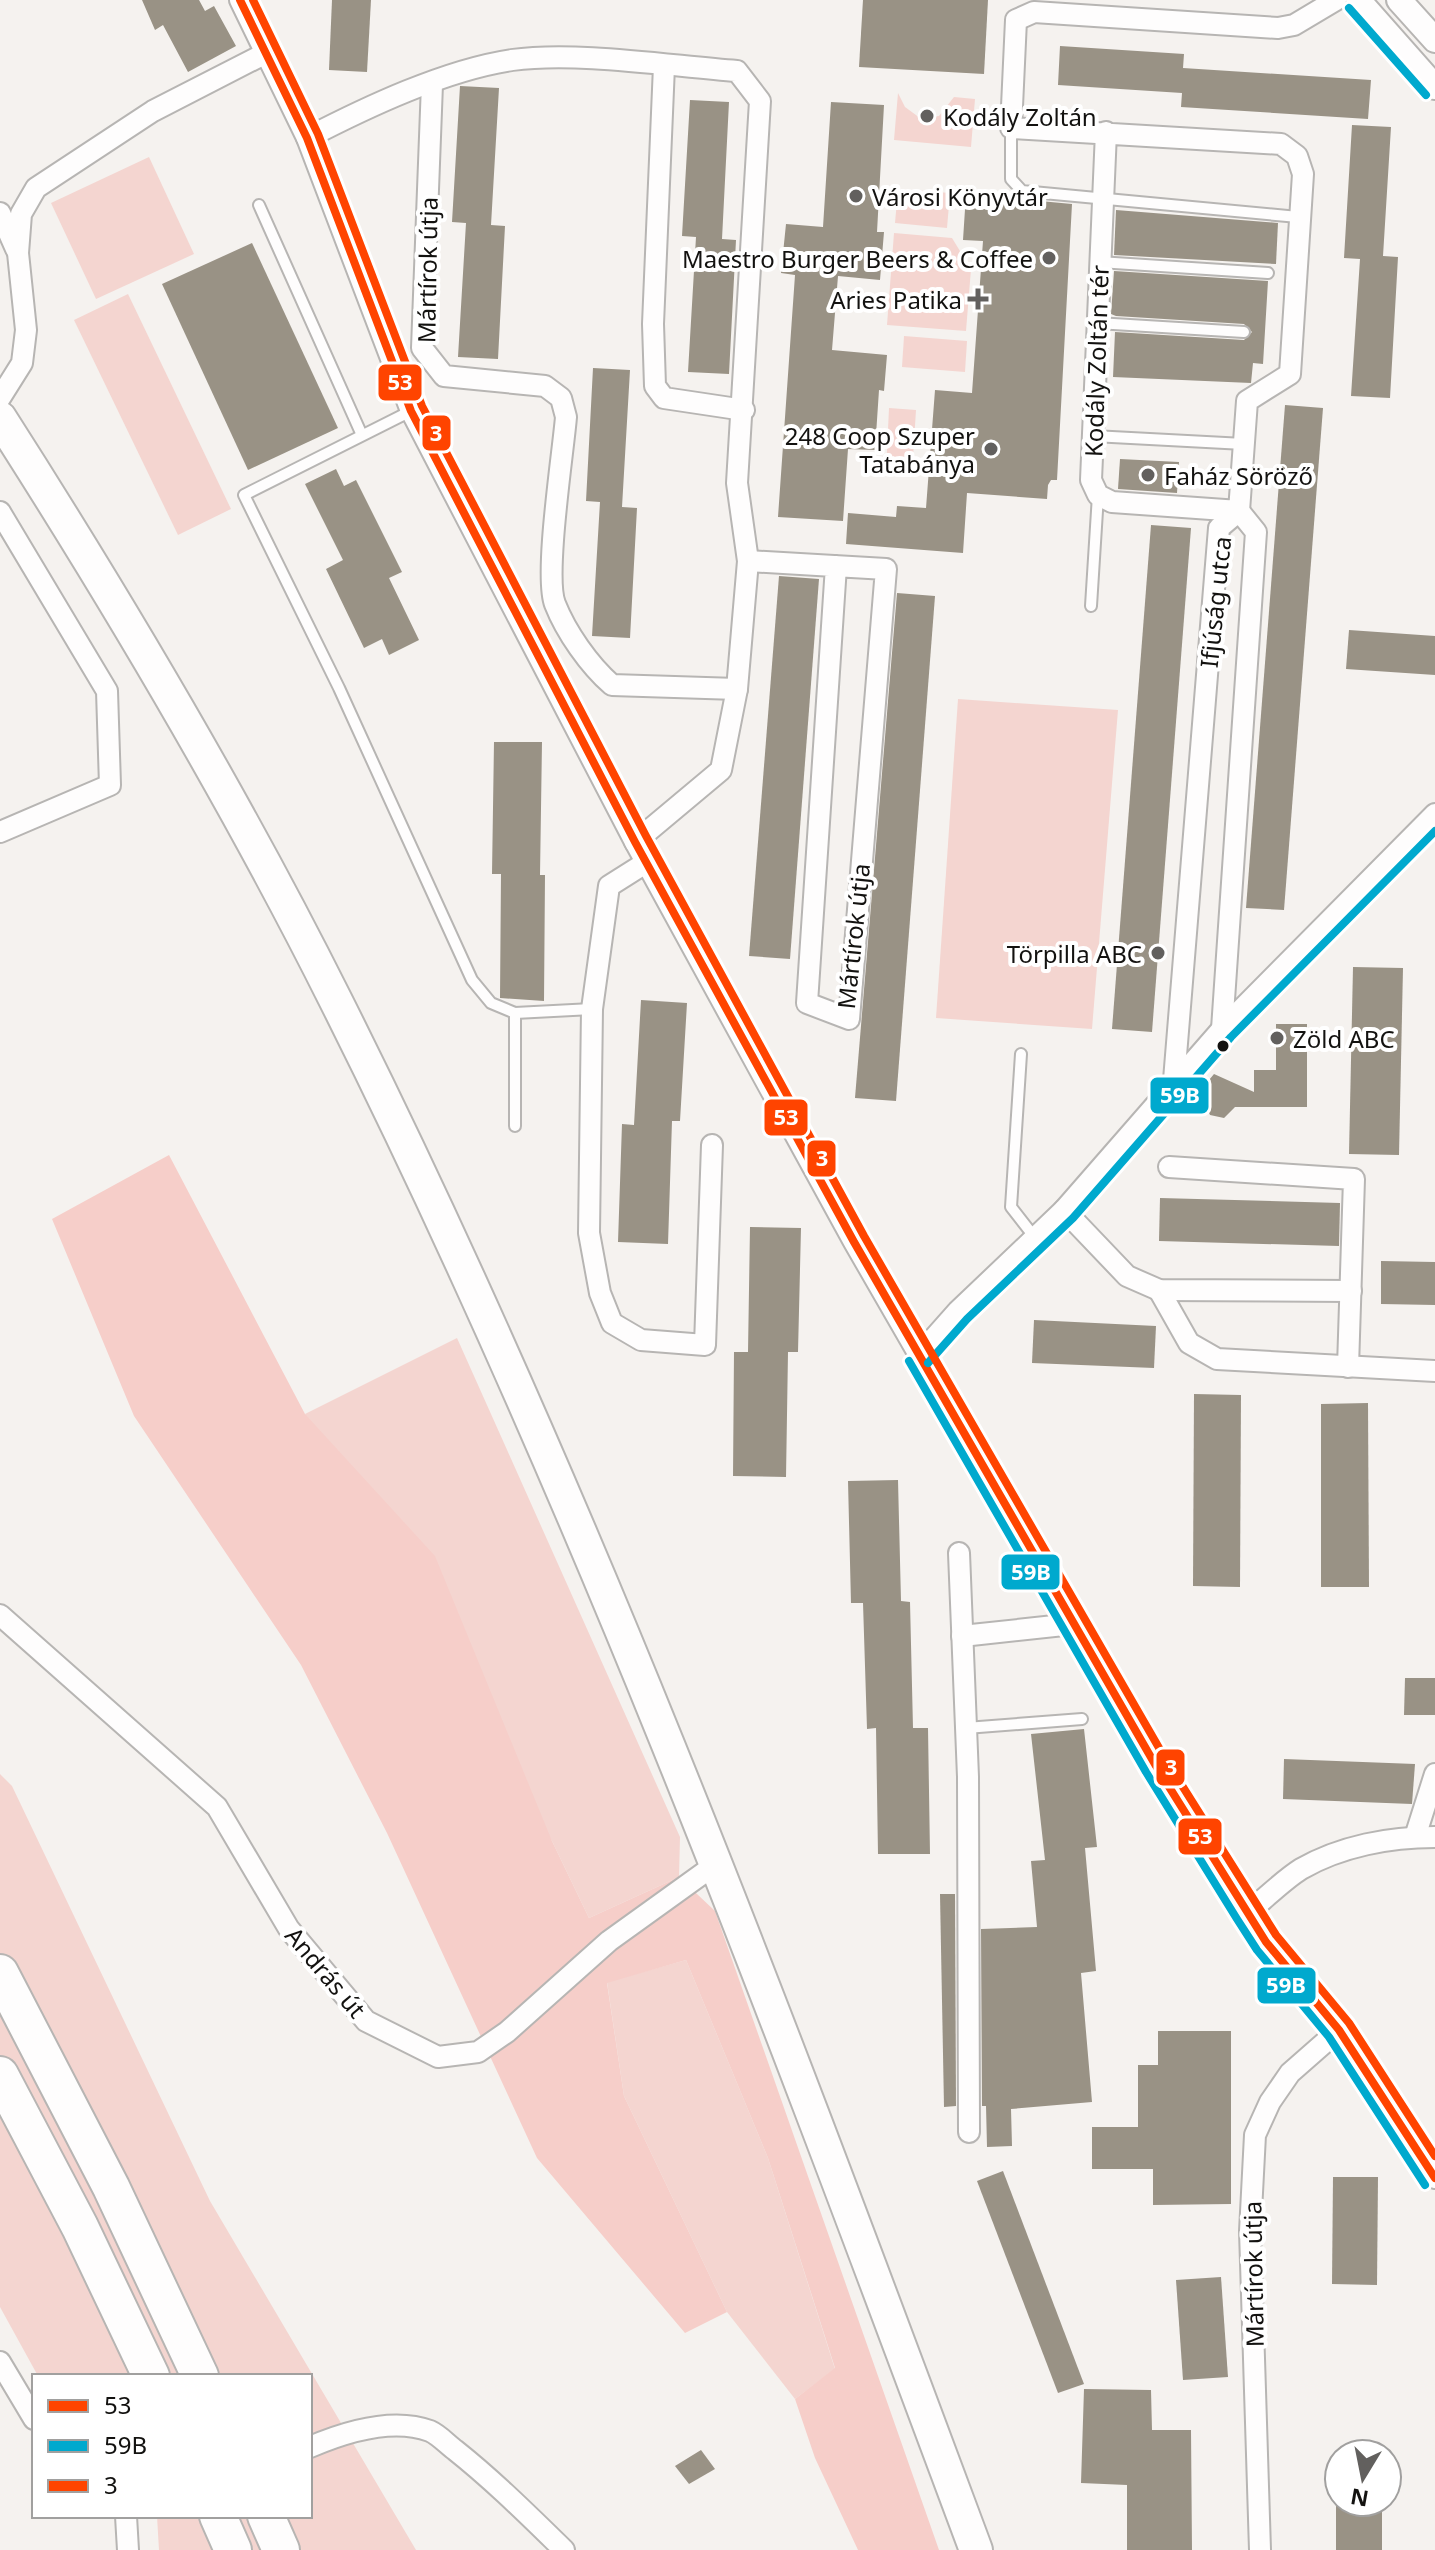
<svg xmlns="http://www.w3.org/2000/svg" width="1435" height="2550" font-family="'Noto Sans',sans-serif">
	<rect width="100%" height="100%" fill="#f5f2ef"/>
	<g fill="#f4d5d0">
		<path d="M 898,93 L 905,107 L 920,118 L 939,116 L 954,97 L 975,99 L 971,147 L 894,140 Z"/>
		<path d="M 149,157 L 194,254 L 96,299 L 51,203 Z"/>
		<path d="M 898,189 L 950,193 L 947,228 L 895,223 Z"/>
		<path d="M 894,233 L 952,238 L 971,269 L 966,331 L 887,325 Z"/>
		<path d="M 128,294 L 231,509 L 178,535 L 74,320 Z"/>
		<path d="M 904,336 L 967,341 L 965,372 L 902,367 Z"/>
		<path d="M 889,408 L 916,410 L 912,473 L 886,472 Z"/>
		<path d="M 958,699 L 1118,710 L 1092,1029 L 936,1018 Z"/>
		<path d="M 457,1338 L 680,1837 L 679,1877 L 589,1918 L 552,1841 L 305,1414 Z"/>
		<path d="M 0,1774 L 12,1786 L 210,2201 L 416,2550 L 159,2550 L 157,2516 L 310,2516 L 310,2376 L 38,2376 L 0,2307 Z"/>
		<path d="M 686,1960 L 768,2158 L 835,2369 L 795,2399 L 727,2312 L 624,2096 L 607,1982 Z"/>
	</g>
	<path fill="#f6cec9" d="M 169,1155 L 305,1414 L 435,1556 L 552,1841 L 589,1918 L 679,1877 L 715,1911 L 939,2550 L 858,2550 L 815,2458 L 795,2399 L 835,2368 L 768,2158 L 686,1960 L 607,1983 L 624,2096 L 727,2312 L 685,2333 L 537,2158 L 387,1833 L 301,1665 L 134,1416 L 52,1219 Z"/>
	<g fill="#999285">
		<path d="M 142,0 L 199,0 L 205,11 L 214,6 L 236,46 L 188,72 L 163,25 L 155,30 Z"/>
		<path d="M 332,0 L 371,0 L 367,72 L 329,70 Z"/>
		<path d="M 863,0 L 988,0 L 984,74 L 859,67 Z"/>
		<path d="M 1060,46 L 1184,54 L 1183,68 L 1371,80 L 1368,119 L 1181,107 L 1182,93 L 1058,85 Z"/>
		<path d="M 460,86 L 499,88 L 491,225 L 505,226 L 498,359 L 458,357 L 466,223 L 452,222 Z"/>
		<path d="M 690,100 L 729,102 L 722,239 L 736,240 L 729,374 L 688,372 L 696,237 L 682,236 Z"/>
		<path d="M 831,102 L 884,105 L 877,232 L 884,232 L 880,280 L 838,276 L 832,350 L 887,355 L 884,391 L 879,390 L 875,450 L 848,449 L 843,521 L 778,517 L 795,275 L 781,273 L 786,224 L 823,227 Z"/>
		<path d="M 1352,125 L 1391,127 L 1383,256 L 1398,257 L 1390,398 L 1351,396 L 1360,259 L 1344,258 Z"/>
		<path d="M 966,194 L 1072,204 L 1057,480 L 1051,480 L 1048,485 L 1047,499 L 967,493 L 963,553 L 846,544 L 848,513 L 896,517 L 897,506 L 926,508 L 935,390 L 972,393 L 983,241 L 963,240 Z"/>
		<path d="M 1116,210 L 1278,223 L 1276,264 L 1114,255 Z"/>
		<path d="M 252,243 L 338,428 L 248,470 L 162,284 Z"/>
		<path d="M 1114,271 L 1268,281 L 1263,364 L 1253,363 L 1251,383 L 1113,377 L 1115,332 L 1244,340 L 1252,332 L 1244,324 L 1116,316 L 1111,314 Z"/>
		<path d="M 593,368 L 630,370 L 622,507 L 637,508 L 630,638 L 592,636 L 600,502 L 586,501 Z"/>
		<path d="M 1285,405 L 1323,408 L 1284,910 L 1246,908 Z"/>
		<path d="M 1120,459 L 1179,462 L 1177,493 L 1118,489 Z"/>
		<path d="M 336,469 L 344,486 L 356,480 L 402,572 L 389,578 L 419,640 L 389,655 L 382,639 L 364,648 L 326,569 L 343,560 L 305,484 Z"/>
		<path d="M 1151,525 L 1191,528 L 1152,1032 L 1112,1029 Z"/>
		<path d="M 779,576 L 819,579 L 790,959 L 749,956 Z"/>
		<path d="M 897,593 L 935,596 L 896,1101 L 855,1098 Z"/>
		<path d="M 1349,630 L 1435,636 L 1435,675 L 1346,669 Z"/>
		<path d="M 494,742 L 542,742 L 540,875 L 545,875 L 544,1001 L 500,998 L 501,874 L 492,874 Z"/>
		<path d="M 1353,967 L 1403,968 L 1399,1155 L 1349,1154 Z"/>
		<path d="M 641,1000 L 687,1003 L 680,1121 L 672,1121 L 668,1244 L 618,1242 L 622,1124 L 634,1125 Z"/>
		<path d="M 1276,1024 L 1307,1024 L 1307,1107 L 1235,1107 L 1224,1118 L 1210,1115 L 1199,1092 L 1214,1074 L 1254,1092 L 1254,1070 L 1276,1070 Z"/>
		<path d="M 1160,1198 L 1340,1203 L 1339,1246 L 1159,1241 Z"/>
		<path d="M 750,1227 L 801,1228 L 798,1352 L 788,1352 L 786,1477 L 733,1476 L 734,1352 L 748,1352 Z"/>
		<path d="M 1381,1261 L 1435,1262 L 1435,1305 L 1381,1304 Z"/>
		<path d="M 1034,1320 L 1156,1326 L 1154,1368 L 1032,1363 Z"/>
		<path d="M 1194,1394 L 1241,1395 L 1240,1587 L 1193,1586 Z"/>
		<path d="M 1368,1403 L 1369,1587 L 1321,1587 L 1321,1404 Z"/>
		<path d="M 898,1480 L 901,1601 L 910,1602 L 913,1728 L 928,1728 L 930,1854 L 878,1854 L 876,1728 L 867,1729 L 863,1603 L 851,1603 L 848,1481 Z"/>
		<path d="M 1405,1678 L 1435,1678 L 1435,1715 L 1404,1715 Z"/>
		<path d="M 1084,1729 L 1097,1847 L 1085,1848 L 1096,1971 L 1081,1973 L 1092,2102 L 1011,2109 L 1012,2146 L 987,2147 L 986,2106 L 982,2106 L 981,1929 L 1037,1927 L 1031,1861 L 1045,1860 L 1031,1734 Z"/>
		<path d="M 1284,1759 L 1415,1764 L 1412,1804 L 1283,1799 Z"/>
		<path d="M 940,1894 L 955,1894 L 956,2106 L 944,2107 Z"/>
		<path d="M 1158,2031 L 1231,2031 L 1231,2204 L 1153,2205 L 1153,2169 L 1092,2169 L 1092,2127 L 1138,2127 L 1138,2065 L 1158,2065 Z"/>
		<path d="M 1003,2171 L 1084,2384 L 1058,2393 L 977,2181 Z"/>
		<path d="M 1333,2177 L 1378,2177 L 1377,2285 L 1332,2284 Z"/>
		<path d="M 1221,2277 L 1228,2377 L 1183,2380 L 1176,2280 Z"/>
		<path d="M 1084,2389 L 1151,2390 L 1152,2430 L 1191,2430 L 1192,2550 L 1127,2550 L 1127,2485 L 1081,2483 Z"/>
		<path d="M 701,2450 L 715,2469 L 689,2484 L 675,2466 Z"/>
		<rect x="1336" y="2502" width="46" height="48"/>
	</g>
	<g fill="none" stroke-linecap="round" stroke-linejoin="round">
		<g stroke="#b7b5b3" stroke-width="14">
			<g id="service">
				<path d="M 1011,128 L 1011,179 L 1022,191 L 1298,217"/>
				<path d="M 259,205 L 361,433"/>
				<path d="M 1099,262 L 1268,273"/>
				<path d="M 1097,323 L 1244,332"/>
				<path d="M 411,411 L 244,495 L 339,688 L 472,980 L 491,1003 L 515,1013 L 592,1009"/>
				<path d="M 1093,436 L 1244,444"/>
				<path d="M 1091,606 L 1098,495"/>
				<path d="M 515,1013 L 515,1126"/>
				<path d="M 1021,1054 L 1011,1207 L 1036,1239"/>
				<path d="M 966,1728 L 1082,1719"/>
			</g>
		</g>
		<g stroke="#b7b5b3" stroke-width="24">
			<g id="minor">
				<path d="M 240,0 L 307,138 L 411,411 L 635,842 L 854,1242 L 1156,1766 L 1266,1942 L 1339,2030 L 1435,2178"/>
				<path d="M 664,66 L 653,324 L 655,386 L 664,398 L 744,410"/>
				<path d="M 432,84 L 422,348 L 444,376 L 545,386 L 561,398 L 566,417 C 563,453 544,576 555,604 C 566,632 589,665 612,685 L 737,689"/>
				<path d="M 1106,132 L 1091,480 L 1098,495 L 1112,502 L 1239,511 L 1247,401 L 1290,374 L 1303,174 L 1297,156 L 1281,144 L 1011,128 L 1016,20 L 1034,12 L 1278,28 L 1294,25 L 1336,0"/>
				<path d="M 307,138 C 367,107 445,70 512,60 C 576,51 670,66 737,71 L 760,101 L 737,483 L 748,561 L 737,689 L 721,770 L 635,842"/>
				<path d="M 0,213 L 16,249"/>
				<path d="M 0,398 L 22,363 L 26,330 L 18,253 L 21,214 L 36,188 L 153,111 L 266,53"/>
				<path d="M 0,512 L 107,691 L 110,785 L 0,832"/>
				<path d="M 748,561 C 794,564 840,566 886,569 L 849,1019 L 807,1003 L 836,566"/>
				<path d="M 647,862 L 609,886 L 592,1009 L 589,1233 L 600,1293 L 612,1323 L 641,1340 L 705,1345 L 712,1145"/>
				<path d="M 1174,1080 L 1219,528 L 1239,511 L 1256,532 L 1222,1029"/>
				<path d="M 1169,1167 L 1354,1179 L 1348,1367"/>
				<path d="M 1064,1210 L 1127,1276 L 1159,1290 L 1351,1291"/>
				<path d="M 1159,1290 L 1189,1343 L 1217,1359 L 1435,1371"/>
				<path d="M 919,1355 L 958,1311 L 1064,1210 L 1222,1029 L 1435,814"/>
				<path d="M 959,1553 L 968,1777 L 969,2132"/>
				<path d="M 0,1615 L 217,1807 L 289,1929 L 366,2021 L 438,2057 L 478,2052 L 507,2032 L 609,1941 L 716,1864"/>
				<path d="M 962,1636 L 1073,1624"/>
				<path d="M 1415,1837 L 1435,1774"/>
				<path d="M 1247,1913 C 1265,1899 1282,1881 1301,1869 C 1341,1846 1390,1837 1435,1837"/>
				<path d="M 0,2362 L 34,2419"/>
				<path d="M 310,2447 C 345,2432 392,2417 430,2431 C 439,2435 447,2444 455,2450 C 494,2481 529,2516 564,2550"/>
				<path d="M 126,2516 L 128,2550"/>
				<path d="M 1260,2550 L 1250,2231 L 1255,2135 L 1270,2102 L 1290,2073 L 1339,2030"/>
			</g>
		</g>
		<g stroke="#b7b5b3" stroke-width="28">
			<g id="tertiary">
				<path d="M 1358,0 L 1435,87"/>
				<path d="M 1399,0 L 1435,40"/>
			</g>
		</g>
		<g stroke="#b7b5b3" stroke-width="36">
			<path id="primary" d="M 0,418 C 121,607 236,801 336,1001 C 587,1501 781,2027 976,2550"/>
		</g>
		<g stroke="#b7b5b3" stroke-width="40">
			<g id="motorway">
				<path d="M 0,1973 L 111,2187 L 200,2376"/>
				<path d="M 0,2075 L 80,2227 L 151,2376"/>
				<path d="M 218,2516 L 233,2550"/>
				<path d="M 266,2516 L 281,2550"/>
			</g>
		</g>
		<use href="#service" stroke="#fefdfd" stroke-width="10"/>
		<use href="#minor" stroke="#fefdfd" stroke-width="20"/>
		<use href="#tertiary" stroke="#fefdfd" stroke-width="24"/>
		<use href="#primary" stroke="#fefdfd" stroke-width="32"/>
		<use href="#motorway" stroke="#fefdfd" stroke-width="36"/>
		<g stroke="#fff" stroke-width="14">
			<path id="bus-1" d="M 240,0 L 307,138 L 411,411 L 635,842 L 854,1242 L 1156,1766 L 1266,1942 L 1339,2030 L 1435,2178"/>
		</g>
		<g stroke="#fff" stroke-width="14">
			<g id="bus-2">
				<path d="M 1349,8 L 1426,95"/>
				<path d="M 909,1361 L 1146,1772 L 1237,1919 L 1257,1950 L 1329,2037 L 1425,2185"/>
				<path d="M 928,1363 L 967,1319 L 1073,1218 L 1231,1037 L 1435,831"/>
			</g>
		</g>
		<g stroke="#fff" stroke-width="14">
			<path id="bus-3" d="M 253,0 L 318,134 L 422,406 L 646,836 L 864,1236 L 1166,1760 L 1276,1935 L 1349,2023 L 1435,2156"/>
		</g>
		<use href="#bus-1" stroke="#f40" stroke-width="8"/>
		<use href="#bus-2" stroke="#00a9ce" stroke-width="8"/>
		<use href="#bus-3" stroke="#f40" stroke-width="8"/>
	</g>
	<g fill="#62605e" stroke="#fff" stroke-width="3">
		<circle cx="927" cy="116" r="8"/>
		<circle cx="856" cy="196" r="8"/>
		<circle cx="1049" cy="258" r="8"/>
		<path d="M974 287h8v8h8v8h-8v8h-8v-8h-8v-8h8z"/>
		<circle cx="991" cy="449" r="8"/>
		<circle cx="1148" cy="475" r="8"/>
		<circle cx="1158" cy="953" r="8"/>
		<circle cx="1277" cy="1038" r="8"/>
	</g>
	<circle fill="#131210" stroke="#fff" stroke-width="3" cx="1223" cy="1046" r="7"/>
	<g text-anchor="middle" dominant-baseline="central" stroke-width="8" stroke-linejoin="round" paint-order="stroke">
		<g font-size="24" fill="#131210" stroke="#fff" text-anchor="start">
			<text x="943" y="116">Kodály Zoltán</text>
			<text x="872" y="196">Városi Könyvtár</text>
			<text x="1033" y="258" text-anchor="end">Maestro Burger Beers &amp; Coffee</text>
			<text x="962" y="299" text-anchor="end">Aries Patika</text>
			<text x="975" y="435" text-anchor="end">248 Coop Szuper<tspan x="975" dy="28">Tatabánya</tspan></text>
			<text x="1164" y="475">Faház Söröző</text>
			<text x="1142" y="953" text-anchor="end">Törpilla ABC</text>
			<text x="1293" y="1038">Zöld ABC</text>
		</g>
		<g font-size="24" fill="#131210" stroke="#fff">
			<text transform="translate(427 270) rotate(-89)">Mártírok útja</text>
			<text transform="translate(1096 361) rotate(-88)">Kodály Zoltán tér</text>
			<text transform="translate(1215 602) rotate(-84)">Ifjúság utca</text>
			<text transform="translate(853 936) rotate(-84)">Mártírok útja</text>
			<text transform="translate(326 1972) rotate(50)">András út</text>
			<text transform="translate(1253 2274) rotate(-91)">Mártírok útja</text>
		</g>
	</g>
	<g stroke="#fff" stroke-width="3">
		<rect x="377" y="363" width="46" height="39" rx="8" fill="#f40"/>
		<rect x="421" y="414" width="31" height="38" rx="8" fill="#f40"/>
		<rect x="1149" y="1076" width="61" height="39" rx="8" fill="#00a9ce"/>
		<rect x="763" y="1098" width="46" height="39" rx="8" fill="#f40"/>
		<rect x="806" y="1139" width="31" height="39" rx="8" fill="#f40"/>
		<rect x="1000" y="1553" width="61" height="38" rx="8" fill="#00a9ce"/>
		<rect x="1155" y="1748" width="31" height="39" rx="8" fill="#f40"/>
		<rect x="1177" y="1817" width="46" height="39" rx="8" fill="#f40"/>
		<rect x="1256" y="1966" width="61" height="39" rx="8" fill="#00a9ce"/>
	</g>
	<g font-size="22" text-anchor="middle" font-weight="bold" fill="#fff">
		<text x="400" y="390">53</text>
		<text x="436" y="441">3</text>
		<text x="1180" y="1103">59B</text>
		<text x="786" y="1125">53</text>
		<text x="822" y="1166">3</text>
		<text x="1031" y="1580">59B</text>
		<text x="1171" y="1775">3</text>
		<text x="1200" y="1844">53</text>
		<text x="1286" y="1993">59B</text>
	</g>
	<rect x="32" y="2374" width="280" height="144" fill="#ffffff" stroke="#a1a09f" stroke-width="2"/>
	<rect x="48" y="2400" width="40" height="12" fill="#ff4400" stroke="#a1a09f" stroke-width="2"/>
	<text x="104" y="2414" font-size="24" fill="#131210">53</text>
	<rect x="48" y="2440" width="40" height="12" fill="#00a9ce" stroke="#a1a09f" stroke-width="2"/>
	<text x="104" y="2454" font-size="24" fill="#131210">59B</text>
	<rect x="48" y="2480" width="40" height="12" fill="#ff4400" stroke="#a1a09f" stroke-width="2"/>
	<text x="104" y="2494" font-size="24" fill="#131210">3</text>
	<g transform="translate(1363 2478) rotate(190)"><circle r="38" fill="#ffffff" stroke="#a1a09f" stroke-width="2"/>
	<path d="M0-6L14 30L0 20L-14 30Z" fill="#62605e"/>
	<text y="-12" font-size="22" font-weight="bold" text-anchor="middle" fill="#131210">N</text>
	</g>
</svg>
